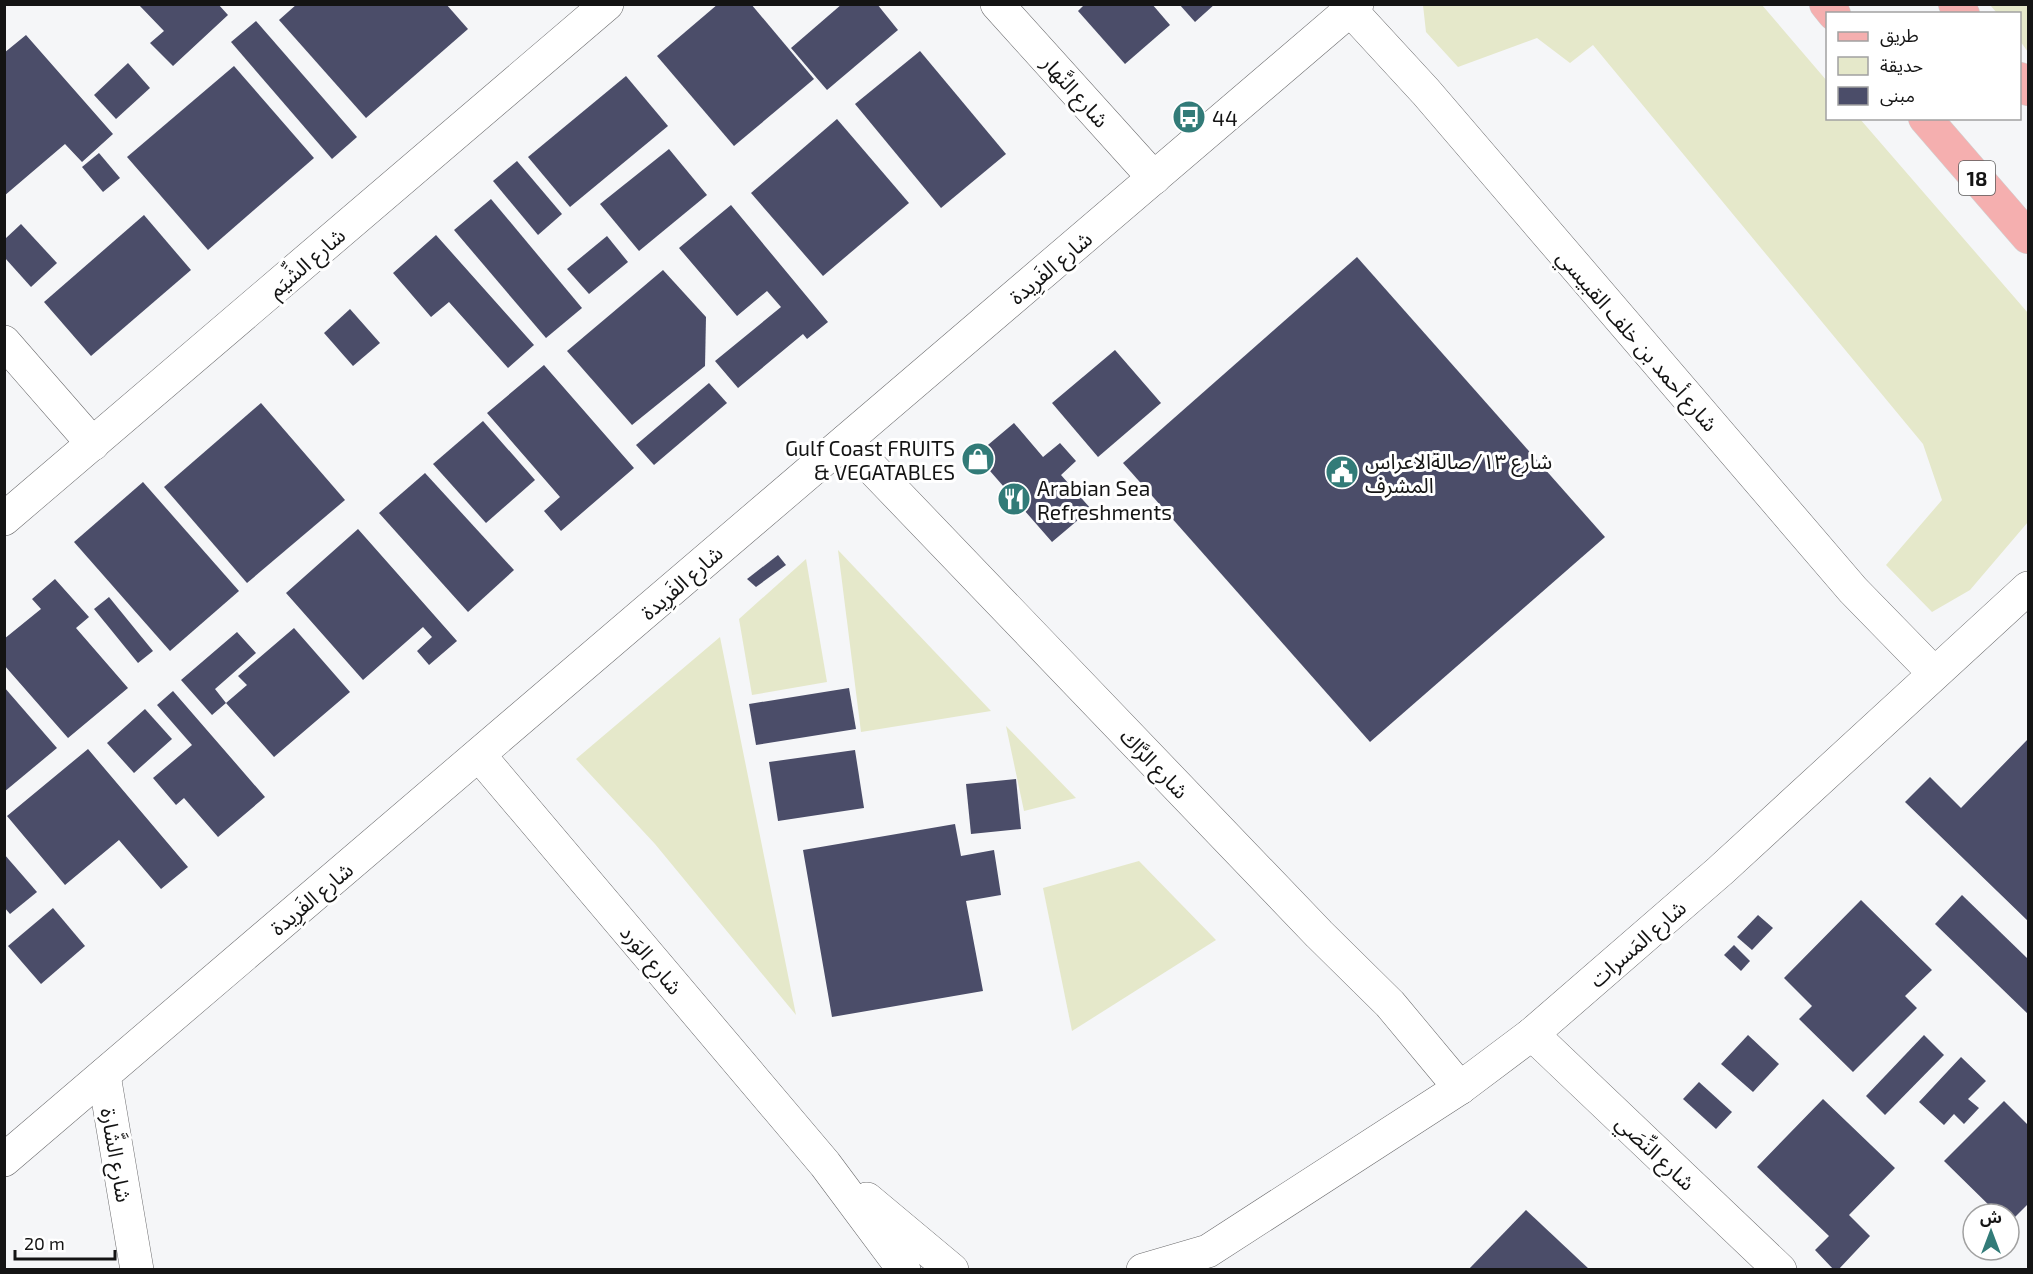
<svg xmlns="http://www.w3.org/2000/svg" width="2033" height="1274" font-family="'Exo 2','Noto Sans Arabic',sans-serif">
	<rect width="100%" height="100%" fill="#f5f6f8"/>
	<g fill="#e5e8ca">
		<path d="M 1423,5 L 1762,5 L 1827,81 L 1828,118 L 1860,119 L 2028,313 L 2028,522 L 1970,590 L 1932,612 L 1886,565 L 1942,500 L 1923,444 L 1593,45 L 1570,63 L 1537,38 L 1458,67 L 1426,32 Z"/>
		<path d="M 1990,5 L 2028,5 L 2028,52 L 2020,41 L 2020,14 L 1997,13 Z"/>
		<path d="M 838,550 L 991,711 L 861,732 Z"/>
		<path d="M 806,559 L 827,682 L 752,695 L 739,619 Z"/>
		<path d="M 720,637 L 796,1015 L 655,844 L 576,759 Z"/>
		<path d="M 1006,726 L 1076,798 L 1024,811 Z"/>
		<path d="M 1139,861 L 1216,940 L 1072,1031 L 1043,888 Z"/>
	</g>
	<g fill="#4b4d69">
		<path d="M 138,4 L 218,4 L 228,15 L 173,66 L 150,43 L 164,31 Z"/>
		<path d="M 297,4 L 446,4 L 468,29 L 366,118 L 279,20 Z"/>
		<path d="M 718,4 L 751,4 L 814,79 L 734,146 L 657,56 Z"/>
		<path d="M 842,4 L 877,4 L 898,30 L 827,90 L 791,48 Z"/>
		<path d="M 1085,4 L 1152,4 L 1170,25 L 1125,64 L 1078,11 Z"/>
		<path d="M 1179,4 L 1215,4 L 1195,22 Z"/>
		<path d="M 256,21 L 357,137 L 332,159 L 231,42 Z"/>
		<path d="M 26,35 L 113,134 L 82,162 L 65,144 L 4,196 L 4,53 Z"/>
		<path d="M 920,51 L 1006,154 L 941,208 L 855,104 Z"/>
		<path d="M 128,63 L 150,88 L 116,119 L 94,95 Z"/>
		<path d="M 234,66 L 314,158 L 208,250 L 127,157 Z"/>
		<path d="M 626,76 L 668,126 L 570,207 L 528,157 Z"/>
		<path d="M 837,119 L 909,203 L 823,276 L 751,193 Z"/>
		<path d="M 669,149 L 707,195 L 639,251 L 600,204 Z"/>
		<path d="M 99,153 L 120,178 L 103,192 L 82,167 Z"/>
		<path d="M 517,161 L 562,214 L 538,235 L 493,181 Z"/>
		<path d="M 491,199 L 582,308 L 546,338 L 454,230 Z"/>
		<path d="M 731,205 L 828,322 L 807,339 L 803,334 L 738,388 L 715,361 L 781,307 L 767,291 L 737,316 L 679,248 Z"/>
		<path d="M 144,215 L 191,270 L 91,356 L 44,302 Z"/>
		<path d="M 21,224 L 57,263 L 31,287 L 5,258 L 5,239 Z"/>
		<path d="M 436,235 L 534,345 L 508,368 L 449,302 L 431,317 L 393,273 Z"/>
		<path d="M 607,236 L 628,262 L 589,294 L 567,269 Z"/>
		<path d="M 1357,257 L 1605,537 L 1370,742 L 1123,463 Z"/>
		<path d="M 663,270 L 706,317 L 705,366 L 632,425 L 567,351 Z"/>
		<path d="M 350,309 L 380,343 L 353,366 L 324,333 Z"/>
		<path d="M 1115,350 L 1161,403 L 1098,457 L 1052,403 Z"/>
		<path d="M 544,365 L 634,468 L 561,531 L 544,511 L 560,497 L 487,413 Z"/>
		<path d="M 709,383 L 727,403 L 654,465 L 636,445 Z"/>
		<path d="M 261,403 L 345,500 L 247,583 L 164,487 Z"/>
		<path d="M 483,421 L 535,480 L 486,523 L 433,464 Z"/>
		<path d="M 1014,423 L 1043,457 L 1060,443 L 1076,461 L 1061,475 L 1091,509 L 1052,542 L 976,455 Z"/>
		<path d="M 425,473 L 514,570 L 468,612 L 379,513 Z"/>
		<path d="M 143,482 L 239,591 L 170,651 L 74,542 Z"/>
		<path d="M 358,529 L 457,641 L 429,665 L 417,651 L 432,637 L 423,627 L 363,680 L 286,593 Z"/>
		<path d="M 778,555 L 786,565 L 756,587 L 747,579 Z"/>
		<path d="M 55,579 L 89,617 L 76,628 L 128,688 L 68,738 L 4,665 L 4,639 L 41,609 L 32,599 Z"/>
		<path d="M 109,597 L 153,651 L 138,663 L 94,609 Z"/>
		<path d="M 294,628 L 350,692 L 274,757 L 226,703 L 212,715 L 181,680 L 237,632 L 256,653 L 215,689 L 226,703 L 247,685 L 238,676 Z"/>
		<path d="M 4,687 L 57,748 L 4,792 Z"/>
		<path d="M 849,688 L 856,729 L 756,745 L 749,704 Z"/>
		<path d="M 173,691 L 265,797 L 218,837 L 184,798 L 176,805 L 153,778 L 192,745 L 157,705 Z"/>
		<path d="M 145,709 L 172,739 L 134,773 L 107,743 Z"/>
		<path d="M 2028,739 L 2028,921 L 1905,802 L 1930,777 L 1961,808 Z"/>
		<path d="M 88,749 L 188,867 L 161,889 L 119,840 L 65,885 L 7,816 Z"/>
		<path d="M 855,750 L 864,808 L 778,821 L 769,762 Z"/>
		<path d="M 1016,779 L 1021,829 L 971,834 L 966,784 Z"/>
		<path d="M 955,824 L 961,856 L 994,850 L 1001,895 L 966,901 L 983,991 L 832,1017 L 803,850 Z"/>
		<path d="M 4,854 L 37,892 L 10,914 L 4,907 Z"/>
		<path d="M 1962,895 L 2028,959 L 2028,1014 L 1935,924 Z"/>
		<path d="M 1861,900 L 1932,970 L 1905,996 L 1917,1008 L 1853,1072 L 1799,1019 L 1812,1006 L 1784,978 Z"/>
		<path d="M 53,908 L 85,946 L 41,984 L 8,946 Z"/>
		<path d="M 1758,915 L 1773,928 L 1752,950 L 1737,937 Z"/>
		<path d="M 1734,945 L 1750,961 L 1741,971 L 1724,955 Z"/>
		<path d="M 1748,1035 L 1779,1064 L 1753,1092 L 1721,1064 Z"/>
		<path d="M 1924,1035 L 1944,1055 L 1885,1115 L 1866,1096 Z"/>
		<path d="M 1961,1057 L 1986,1081 L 1968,1099 L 1979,1108 L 1964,1124 L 1954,1114 L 1944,1125 L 1919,1102 Z"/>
		<path d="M 1699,1082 L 1732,1112 L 1716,1129 L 1683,1099 Z"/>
		<path d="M 1823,1099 L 1895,1168 L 1849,1215 L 1870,1236 L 1838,1270 L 1834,1270 L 1815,1250 L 1829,1236 L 1757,1167 Z"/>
		<path d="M 2004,1101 L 2028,1125 L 2028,1204 L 2009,1223 L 2009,1214 L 1998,1214 L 1944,1161 Z"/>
		<path d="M 1526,1210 L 1590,1270 L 1468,1270 Z"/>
	</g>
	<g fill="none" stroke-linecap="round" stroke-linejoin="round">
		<g stroke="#6c6c6e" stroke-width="34">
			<g id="minor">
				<path d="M 997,4 L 1154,178"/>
				<path d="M 1345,4 L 1426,92 L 1853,590 L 1934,673"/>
				<path d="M 4,342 L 93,444"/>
				<path d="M 846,441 L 1319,934 L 1390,1004 L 1460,1088"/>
				<path d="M 4,519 L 607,4"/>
				<path d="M 479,755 L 825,1164 L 904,1270"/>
				<path d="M 1532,1034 L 1780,1270"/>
				<path d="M 104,1075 L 137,1270"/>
				<path d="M 4,1160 L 1357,4"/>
				<path d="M 867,1199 L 952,1270"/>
				<path d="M 1143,1270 L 1208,1251 L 1460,1088 L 1532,1034 L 1720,871 L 2028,588"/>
			</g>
		</g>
		<g stroke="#d0d0d0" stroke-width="34">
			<g id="major">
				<path d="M 1826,4 L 1834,14"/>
				<path d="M 1955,4 L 1963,14"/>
				<path d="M 2020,79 L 2028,89"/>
				<path d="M 1925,118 L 2028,237"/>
			</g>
		</g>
		<use href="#minor" stroke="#fff" stroke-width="33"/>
		<use href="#major" stroke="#f5afaf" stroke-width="33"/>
	</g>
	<defs>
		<g id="bus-disc" transform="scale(1.725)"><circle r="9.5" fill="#327b78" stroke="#fff"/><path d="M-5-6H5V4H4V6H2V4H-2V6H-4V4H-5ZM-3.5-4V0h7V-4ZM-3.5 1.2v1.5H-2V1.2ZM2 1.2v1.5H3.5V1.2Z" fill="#fff"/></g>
		<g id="shop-disc" transform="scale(1.725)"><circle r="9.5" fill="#327b78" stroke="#fff"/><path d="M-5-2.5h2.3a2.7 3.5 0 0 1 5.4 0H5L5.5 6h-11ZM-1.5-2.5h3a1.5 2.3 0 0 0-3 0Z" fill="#fff"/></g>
		<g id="civic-disc" transform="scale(1.725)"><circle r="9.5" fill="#327b78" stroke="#fff"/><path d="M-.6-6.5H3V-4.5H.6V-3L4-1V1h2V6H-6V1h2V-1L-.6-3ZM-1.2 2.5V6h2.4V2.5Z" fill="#fff"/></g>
		<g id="restaurant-disc" transform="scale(1.725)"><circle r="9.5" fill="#327b78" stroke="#fff"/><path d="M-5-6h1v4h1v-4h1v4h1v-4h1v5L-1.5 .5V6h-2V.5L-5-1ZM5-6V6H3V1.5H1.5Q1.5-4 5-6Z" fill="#fff"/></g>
	</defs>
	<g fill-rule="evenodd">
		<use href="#bus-disc" x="1189" y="117"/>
		<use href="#shop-disc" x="978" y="459"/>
		<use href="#civic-disc" x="1342" y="472"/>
		<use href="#restaurant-disc" x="1014" y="499"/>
	</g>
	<g text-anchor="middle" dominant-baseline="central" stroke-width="6" stroke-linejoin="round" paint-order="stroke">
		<rect fill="#fff" stroke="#5a5a5a" stroke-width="1.5" x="1959" y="161" width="36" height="34" rx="4.5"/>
		<g font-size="20" font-weight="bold" fill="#141414">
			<text x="1977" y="178">18</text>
		</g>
		<g font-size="21" fill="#141414" stroke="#fff">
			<text transform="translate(1076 91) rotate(48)">شارع النَّهار</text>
			<text transform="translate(306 262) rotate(-41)">شارع الشِّيَم</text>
			<text transform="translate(1050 267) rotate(-40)">شارع الفَرِيدة</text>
			<text transform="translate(1638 340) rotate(49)">شارع أحمد بن خلف القبيسي</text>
			<text transform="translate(681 582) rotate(-41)">شارع الفَرِيدة</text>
			<text transform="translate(1155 763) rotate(46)">شارع الرَّاك</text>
			<text transform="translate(311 898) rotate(-40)">شارع الفَرِيدة</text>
			<text transform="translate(1637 943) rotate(-41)">شارع المَسرات</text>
			<text transform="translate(652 959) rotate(50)">شارع الوَرد</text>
			<text transform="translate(1656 1152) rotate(43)">شارع النِّصَي</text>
			<text transform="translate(117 1155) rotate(80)">شارع الشَّارة</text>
		</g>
		<g font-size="21" fill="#141414" stroke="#fff" text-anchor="start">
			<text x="1212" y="117">44</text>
			<text x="955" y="447" text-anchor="end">Gulf Coast FRUITS<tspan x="955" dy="24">&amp; VEGATABLES</tspan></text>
			<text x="1365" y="460">شارع ١٣/صالةالاعراس<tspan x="1365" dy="24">المشرف</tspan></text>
			<text x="1037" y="487">Arabian Sea<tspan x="1037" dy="24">Refreshments</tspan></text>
		</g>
	</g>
	<rect width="2033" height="1274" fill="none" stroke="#141414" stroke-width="12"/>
	<rect x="1826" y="12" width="195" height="108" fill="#ffffff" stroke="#a1a1a1" stroke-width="1.5"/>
	<rect x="1838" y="32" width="30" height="9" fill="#f5afaf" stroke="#a1a1a1" stroke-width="1.5"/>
	<text x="1880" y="42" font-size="18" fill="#141414">طريق</text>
	<rect x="1838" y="57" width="30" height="18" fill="#e5e8ca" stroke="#a1a1a1" stroke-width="1.5"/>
	<text x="1880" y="72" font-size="18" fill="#141414">حديقة</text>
	<rect x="1838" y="87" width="30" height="18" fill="#4b4d69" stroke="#a1a1a1" stroke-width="1.5"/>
	<text x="1880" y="102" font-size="18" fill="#141414">مبنى</text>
	<g transform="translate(1991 1232)"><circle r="28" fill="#ffffff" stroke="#a1a1a1" stroke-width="1.5"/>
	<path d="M0-4.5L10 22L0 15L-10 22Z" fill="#327b78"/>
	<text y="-9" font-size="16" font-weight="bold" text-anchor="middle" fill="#141414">ش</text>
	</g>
	<path d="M15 1250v9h100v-9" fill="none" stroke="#141414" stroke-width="3"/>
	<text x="24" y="1250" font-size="18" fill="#141414" stroke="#ffffff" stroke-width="4.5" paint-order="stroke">20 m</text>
</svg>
